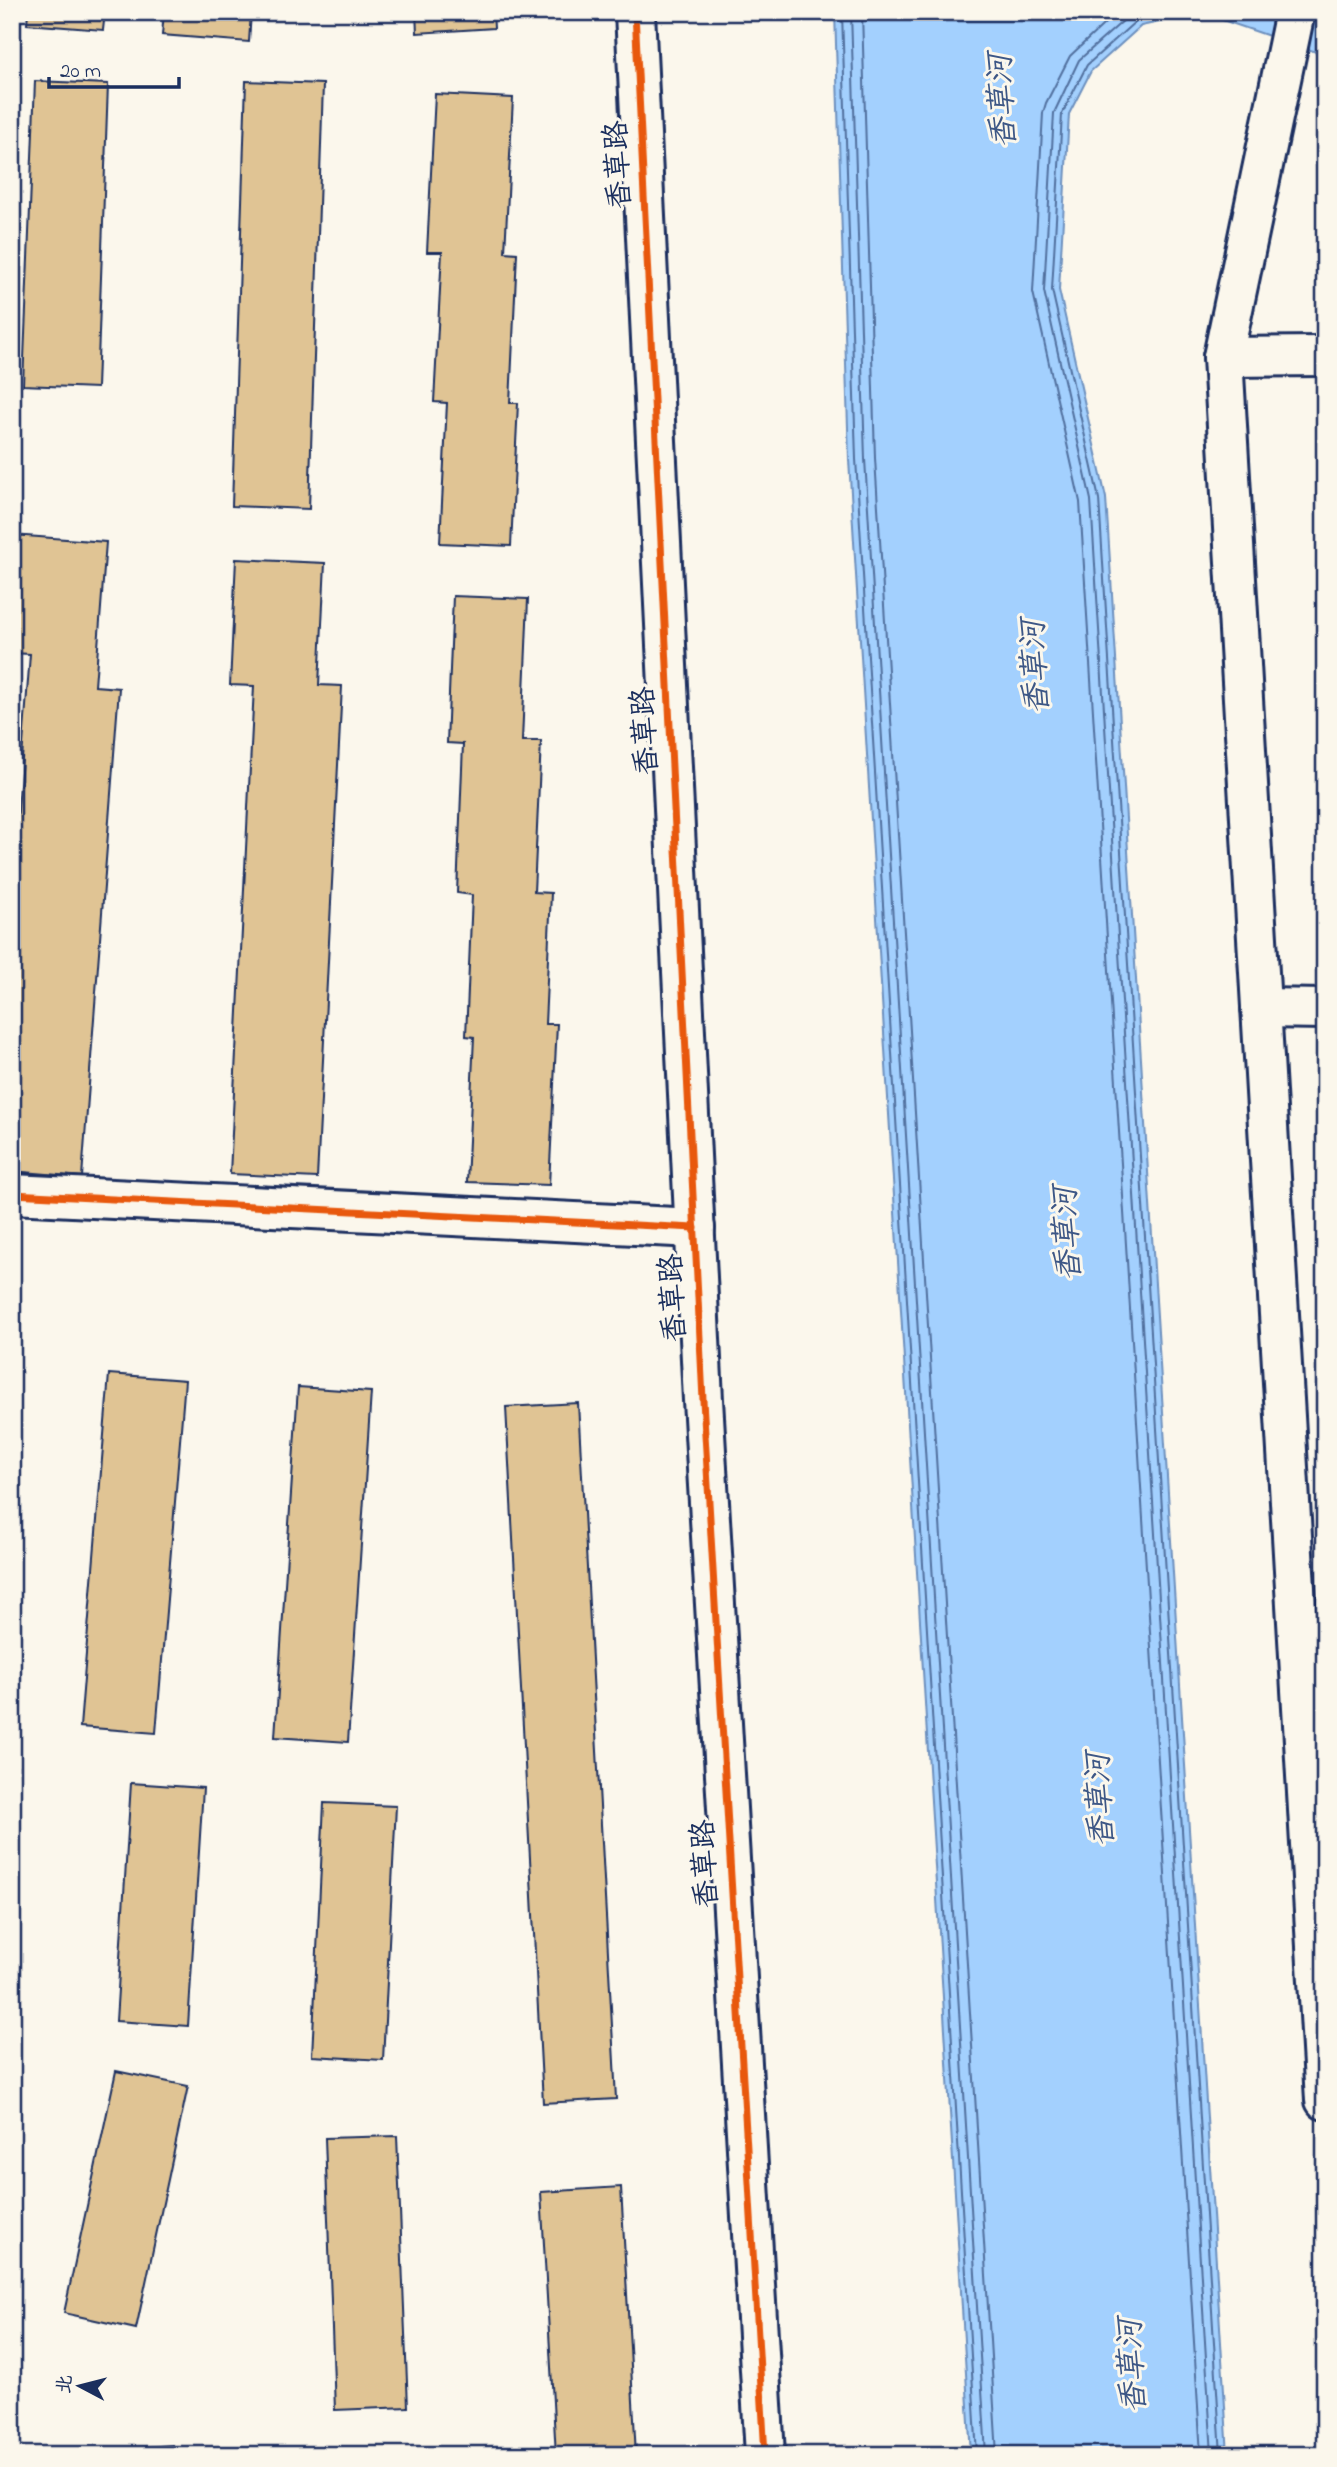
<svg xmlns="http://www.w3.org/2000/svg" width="1337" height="2467" font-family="'Indie Flower','LXGW WenKai TC',sans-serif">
	<rect width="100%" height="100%" fill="#fbf7ec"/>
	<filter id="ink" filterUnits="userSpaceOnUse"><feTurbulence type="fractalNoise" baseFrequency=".0143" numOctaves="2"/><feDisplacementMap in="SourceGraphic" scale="14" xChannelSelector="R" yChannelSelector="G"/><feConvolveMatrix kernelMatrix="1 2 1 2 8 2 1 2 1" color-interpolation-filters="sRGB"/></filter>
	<g filter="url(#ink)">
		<path fill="#a3d0fe" stroke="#6d90be" stroke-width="2" d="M 835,12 L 1325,12 L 1325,55 L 1202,13 L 1141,26 L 1091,71 L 1069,114 L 1059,290 L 1106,498 L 1228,2455 L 971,2455 L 849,460 Z"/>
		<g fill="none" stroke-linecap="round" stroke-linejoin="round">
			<g stroke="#516f9e" stroke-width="2">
				<path d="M 842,12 L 856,459 L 977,2455"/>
				<path d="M 851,12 L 865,459 L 986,2455"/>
				<path d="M 862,12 L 875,458 L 997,2455"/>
				<path d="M 1117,12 L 1070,56 L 1046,103 L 1043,113 L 1033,292 L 1080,502 L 1201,2455"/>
				<path d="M 1133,12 L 1079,60 L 1054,113 L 1044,291 L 1091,500 L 1212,2455"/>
				<path d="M 1172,12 L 1137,20 L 1087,65 L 1062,114 L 1052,290 L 1099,499 L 1221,2455"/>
			</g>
		</g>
		<g fill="#e0c494" stroke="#1b2f5e" stroke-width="2">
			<path d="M 28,12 L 105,12 L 103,30 L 27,24 Z"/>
			<path d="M 164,12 L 251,12 L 249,42 L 162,35 Z"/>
			<path d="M 416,12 L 493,12 L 494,28 L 417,33 Z"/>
			<path d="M 35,81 L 108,84 L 97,388 L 23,385 Z"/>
			<path d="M 246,81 L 323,84 L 309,509 L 232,506 Z"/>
			<path d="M 435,94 L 513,98 L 505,252 L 517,253 L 510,403 L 518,403 L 511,546 L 440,543 L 447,403 L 434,402 L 442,252 L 427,252 Z"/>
			<path d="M 12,535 L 106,542 L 95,686 L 119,688 L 82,1177 L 12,1171 L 12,889 L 30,654 L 12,653 Z"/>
			<path d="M 236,559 L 325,563 L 319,685 L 342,686 L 317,1178 L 230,1174 L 254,686 L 230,685 Z"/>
			<path d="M 453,596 L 528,599 L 522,741 L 541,741 L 534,892 L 551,893 L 545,1024 L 557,1024 L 549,1185 L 467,1182 L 474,1037 L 466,1036 L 472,895 L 457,893 L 463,744 L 447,743 Z"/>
			<path d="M 109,1374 L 185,1380 L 156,1733 L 80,1727 Z"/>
			<path d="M 298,1387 L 371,1392 L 348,1742 L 275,1737 Z"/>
			<path d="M 578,1403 L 616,2099 L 543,2103 L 506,1407 Z"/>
			<path d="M 12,1736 L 18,1737 L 12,1860 Z"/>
			<path d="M 131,1783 L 203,1788 L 188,2026 L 116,2021 Z"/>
			<path d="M 324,1803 L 396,1806 L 383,2060 L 312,2056 Z"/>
			<path d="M 116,2071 L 188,2086 L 136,2329 L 64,2313 Z"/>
			<path d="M 397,2136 L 408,2407 L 335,2410 L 325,2138 Z"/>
			<path d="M 621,2187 L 636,2455 L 556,2455 L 541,2192 Z"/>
			<path d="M 173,2445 L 174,2455 L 100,2455 L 100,2450 Z"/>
		</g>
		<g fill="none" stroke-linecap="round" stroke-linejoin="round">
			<g stroke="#1b2f5e" stroke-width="44">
				<g id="street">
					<path d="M 1261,1008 L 1325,1009"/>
					<path d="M 12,1194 L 695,1228"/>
				</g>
			</g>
			<g stroke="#1b2f5e" stroke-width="44">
				<g id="secondary">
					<path d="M 635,12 L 703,1400 L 765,2455"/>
					<path d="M 1295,12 L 1223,357 L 1325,2100"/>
					<path d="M 1223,357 L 1325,356"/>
				</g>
			</g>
			<use href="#street" stroke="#fbf7ec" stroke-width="38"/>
			<use href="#secondary" stroke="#fbf7ec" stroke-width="38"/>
			<g stroke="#fbf7ec" stroke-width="11">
				<g id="cycleway">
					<path d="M 635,12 L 703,1400 L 765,2455"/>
					<path d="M 12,1194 L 695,1228"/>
				</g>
			</g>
			<use href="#cycleway" stroke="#e8590c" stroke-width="7"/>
		</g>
	</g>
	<g text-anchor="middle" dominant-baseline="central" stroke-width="6" stroke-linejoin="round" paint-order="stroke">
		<g font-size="30" fill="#1b2f5e" stroke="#fbf7ec">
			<text transform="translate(620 165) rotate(-93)">香草路</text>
			<text transform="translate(647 731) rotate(-93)">香草路</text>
			<text transform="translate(675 1298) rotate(-93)">香草路</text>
			<text transform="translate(707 1864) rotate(-93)">香草路</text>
		</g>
		<g font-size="32" font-style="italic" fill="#3d5786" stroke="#fbf7ec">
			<text transform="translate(1004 101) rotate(-93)">香草河</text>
			<text transform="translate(1037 667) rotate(-93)">香草河</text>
			<text transform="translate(1069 1234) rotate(-93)">香草河</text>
			<text transform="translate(1102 1800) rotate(-93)">香草河</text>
			<text transform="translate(1134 2366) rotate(-93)">香草河</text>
		</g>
	</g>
	<rect width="1337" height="2467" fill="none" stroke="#fbf7ec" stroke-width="42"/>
	<rect x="21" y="21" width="1295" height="2425" fill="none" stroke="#1b2f5e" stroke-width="2.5" filter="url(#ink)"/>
	<g transform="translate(80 2386) rotate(277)" stroke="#fbf7ec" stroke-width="5" paint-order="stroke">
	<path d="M0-5L12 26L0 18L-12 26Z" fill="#1b2f5e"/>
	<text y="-10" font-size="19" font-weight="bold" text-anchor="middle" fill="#1b2f5e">北</text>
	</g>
	<path d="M49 77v10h130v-10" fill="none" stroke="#1b2f5e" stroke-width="3.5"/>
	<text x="60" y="77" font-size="21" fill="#1b2f5e" stroke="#fbf7ec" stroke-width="5" paint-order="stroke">20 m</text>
</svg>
